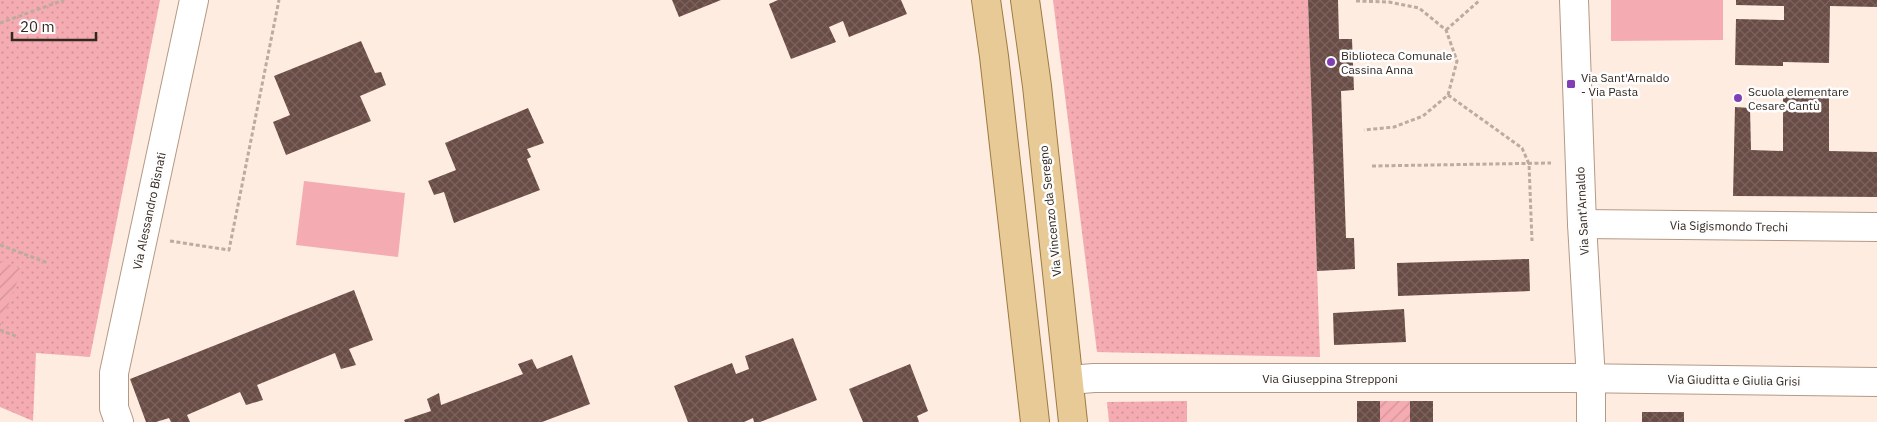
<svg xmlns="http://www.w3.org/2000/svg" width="1877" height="422" font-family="'IBM Plex Sans',sans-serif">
	<defs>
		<pattern id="grass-dots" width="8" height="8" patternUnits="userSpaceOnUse" patternTransform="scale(1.25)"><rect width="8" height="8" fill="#f4abb1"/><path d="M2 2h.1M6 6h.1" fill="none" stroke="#d29398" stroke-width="1.8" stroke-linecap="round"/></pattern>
		<pattern id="garden-furrows" width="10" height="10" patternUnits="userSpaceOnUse" patternTransform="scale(1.25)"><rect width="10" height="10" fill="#f4abb1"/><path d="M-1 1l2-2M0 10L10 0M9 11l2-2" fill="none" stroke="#d29398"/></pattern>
		<pattern id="building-cross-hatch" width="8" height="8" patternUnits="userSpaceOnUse" patternTransform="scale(1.25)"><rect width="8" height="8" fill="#694c45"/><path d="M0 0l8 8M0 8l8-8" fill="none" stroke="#7b635d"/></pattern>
	</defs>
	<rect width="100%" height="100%" fill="#feece0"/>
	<g fill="url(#grass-dots)">
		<path d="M 0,0 L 160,0 L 90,357 L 36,353 L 33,421 L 0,407 Z"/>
		<path d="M 1053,0 L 1308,0 L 1320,357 L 1097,352 Z"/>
		<path d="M 1187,401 L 1187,422 L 1109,422 L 1107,402 Z"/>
	</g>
	<g fill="url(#garden-furrows)">
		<path d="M 0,261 L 22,269 L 0,327 Z"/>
		<rect x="1380" y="401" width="30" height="21"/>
	</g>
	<g fill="#f4abb1">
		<path d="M 1611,0 L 1723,0 L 1723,40 L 1611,41 Z"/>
		<path d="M 304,181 L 405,193 L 398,257 L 296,245 Z"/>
	</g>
	<g fill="url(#building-cross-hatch)">
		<path d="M 672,0 L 721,0 L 679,17 Z"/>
		<path d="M 778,0 L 901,0 L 907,14 L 849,37 L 843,21 L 829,27 L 836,42 L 791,59 L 769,4 Z"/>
		<path d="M 1308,0 L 1338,0 L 1339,39 L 1352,39 L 1354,90 L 1341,91 L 1346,238 L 1354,238 L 1355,269 L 1317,271 Z"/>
		<path d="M 1736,0 L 1877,0 L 1877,7 L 1830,6 L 1829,63 L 1783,62 L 1783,66 L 1735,65 L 1736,19 L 1784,20 L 1784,6 L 1736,5 Z"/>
		<path d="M 361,41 L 375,73 L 381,72 L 386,85 L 360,96 L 371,121 L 286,155 L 273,122 L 290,115 L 274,76 Z"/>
		<path d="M 1783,92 L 1829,93 L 1829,151 L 1877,152 L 1877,197 L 1733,196 L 1735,107 L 1750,108 L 1751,150 L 1783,151 Z"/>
		<path d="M 528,108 L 544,143 L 527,149 L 531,157 L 527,159 L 540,190 L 454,223 L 444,192 L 434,195 L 428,181 L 456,170 L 445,143 Z"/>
		<path d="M 1529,259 L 1530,291 L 1398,296 L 1397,263 Z"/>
		<path d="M 354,290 L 373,340 L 349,349 L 356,365 L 341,369 L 335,353 L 257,385 L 263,400 L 246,405 L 240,392 L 187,415 L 190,422 L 171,422 L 169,418 L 156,422 L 146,422 L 130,379 Z"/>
		<path d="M 1404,309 L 1406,342 L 1334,345 L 1333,313 Z"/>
		<path d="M 793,338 L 817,400 L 760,422 L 754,422 L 753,418 L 744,422 L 688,422 L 674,386 L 732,363 L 736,374 L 749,369 L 745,356 Z"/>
		<path d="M 572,355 L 590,404 L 542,422 L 405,422 L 404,420 L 431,411 L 427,399 L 439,393 L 441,405 L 523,374 L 518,364 L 532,359 L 537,369 Z"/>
		<path d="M 910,364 L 928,411 L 917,416 L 919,422 L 863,422 L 849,389 Z"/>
		<rect x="1357" y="401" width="23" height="21"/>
		<rect x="1410" y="401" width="23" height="21"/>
		<rect x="1642" y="412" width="42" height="10"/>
	</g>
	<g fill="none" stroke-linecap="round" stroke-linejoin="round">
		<g stroke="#b49986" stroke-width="30">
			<g id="minor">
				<path d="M 1574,0 L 1582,224 L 1591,380 L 1591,422"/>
				<path d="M 1582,224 L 1877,227"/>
				<path d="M 1069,380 L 1094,378 L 1571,378 L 1877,382"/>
				<path d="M 119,422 L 114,408 L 114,373 L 194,0"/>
			</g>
		</g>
		<g stroke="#9e7a40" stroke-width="30">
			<g id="major">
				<path d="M 986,0 L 994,56 L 1035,422"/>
				<path d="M 1025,0 L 1037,86 L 1073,422"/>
			</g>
		</g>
		<g stroke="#bbaba0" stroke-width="3" stroke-dasharray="4 2.5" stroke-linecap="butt">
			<path d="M 1356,1 L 1389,2 L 1419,8 L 1446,30 L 1457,61 L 1448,95 L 1423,116 L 1394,127 L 1364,130"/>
			<path d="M 0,23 L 64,0"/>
			<path d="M 1446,30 L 1480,0"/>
			<path d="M 1448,95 L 1522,148 L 1529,164 L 1532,241"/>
			<path d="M 1372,166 L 1551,163"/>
			<path d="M 170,241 L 229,250 L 279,0"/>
			<path d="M 0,245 L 48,263"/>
			<path d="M 0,330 L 18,337"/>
		</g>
		<use href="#minor" stroke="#fff" stroke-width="28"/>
		<use href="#major" stroke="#e8ca97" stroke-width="28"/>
	</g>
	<g fill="#823fb3" stroke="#fdfdfd" stroke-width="2">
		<circle cx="1331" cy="62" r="5"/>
		<rect x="1566" y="79" width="10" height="10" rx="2.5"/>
		<circle cx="1738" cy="98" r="5"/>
	</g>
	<g text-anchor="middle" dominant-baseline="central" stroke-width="5" stroke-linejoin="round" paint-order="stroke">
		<g font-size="12" fill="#332820" stroke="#fdfdfd" text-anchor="start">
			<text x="1341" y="55">Biblioteca Comunale<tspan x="1341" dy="14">Cassina Anna</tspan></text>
			<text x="1581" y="77">Via Sant'Arnaldo<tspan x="1581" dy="14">- Via Pasta</tspan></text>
			<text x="1748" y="91">Scuola elementare<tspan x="1748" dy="14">Cesare Cantù</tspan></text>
		</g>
		<g font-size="12" fill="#332820" stroke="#fdfdfd">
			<text transform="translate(149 211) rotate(-78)">Via Alessandro Bisnati</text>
			<text transform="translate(1050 211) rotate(-96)">Via Vincenzo da Seregno</text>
			<text transform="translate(1582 211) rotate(-93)">Via Sant'Arnaldo</text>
			<text transform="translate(1729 226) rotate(1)">Via Sigismondo Trechi</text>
			<text x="1330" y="378">Via Giuseppina Strepponi</text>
			<text transform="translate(1734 380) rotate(1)">Via Giuditta e Giulia Grisi</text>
		</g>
	</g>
	<path d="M12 32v8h84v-8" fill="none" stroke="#332820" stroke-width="2.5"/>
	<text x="20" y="32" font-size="15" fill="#332820" stroke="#fdfdfd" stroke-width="4" paint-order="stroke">20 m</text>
</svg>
